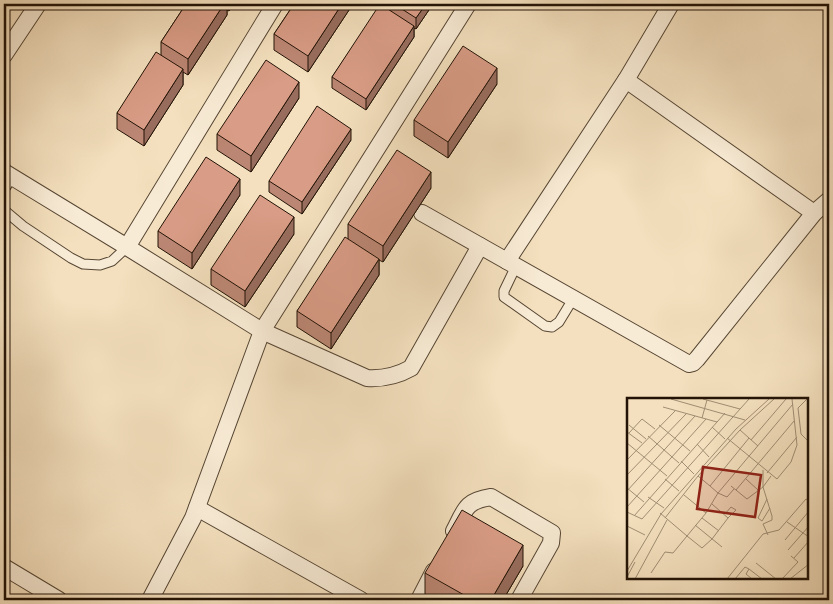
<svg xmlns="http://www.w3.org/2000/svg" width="833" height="604" font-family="'IM FELL DW Pica',serif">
	<rect width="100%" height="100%" fill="#f4e0be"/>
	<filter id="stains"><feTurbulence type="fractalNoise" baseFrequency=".004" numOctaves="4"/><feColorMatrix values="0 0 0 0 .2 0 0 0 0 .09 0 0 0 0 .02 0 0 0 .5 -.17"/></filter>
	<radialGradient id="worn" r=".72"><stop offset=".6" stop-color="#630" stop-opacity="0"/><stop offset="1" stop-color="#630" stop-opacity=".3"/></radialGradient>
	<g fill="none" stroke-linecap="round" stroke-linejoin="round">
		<g stroke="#564634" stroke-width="11">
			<g id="service">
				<path d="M 4,190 L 12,177"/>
				<path d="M 4,210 L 23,226 L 71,258 L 83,264 L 100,265 L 112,261 L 127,247"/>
				<path d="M 516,266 L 504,291 L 504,297 L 545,326 L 552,327 L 559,322 L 573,299"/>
			</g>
		</g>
		<g stroke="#564634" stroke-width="18">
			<g id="minor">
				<path d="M 468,4 L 262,331 L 367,378 C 384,379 397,376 411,368 L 480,246"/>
				<path d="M 4,55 L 38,4"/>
				<path d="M 626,80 L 814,213"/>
				<path d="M 4,172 L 127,247"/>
				<path d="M 422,213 L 689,364 L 693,363 L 697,359 L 814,213 L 829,200"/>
				<path d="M 507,261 L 626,80 L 671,4"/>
				<path d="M 197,508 L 361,600"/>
				<path d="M 454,531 C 465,510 465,501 491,497 L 552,533 L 551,543 L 519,600"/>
				<path d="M 4,567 L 59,600"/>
				<path d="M 150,600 L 193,518 L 262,331 L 127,247 L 275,4"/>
				<path d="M 419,600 L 434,571"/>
			</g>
		</g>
		<use href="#service" stroke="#f8ebd5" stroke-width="9"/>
		<use href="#minor" stroke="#f8ebd5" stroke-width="16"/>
	</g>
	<g fill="#bb8673" stroke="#221306">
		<path d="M 186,4 L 234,4 L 229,11 L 227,10 L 227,15 L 188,75 L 183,72 L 183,85 L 144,146 L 117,129 L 117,113 L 161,55 L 161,42 Z"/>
		<path d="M 294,4 L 353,4 L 308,72 L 274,50 L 274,34 Z"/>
		<path d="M 382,4 L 433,4 L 416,29 L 414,28 L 414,37 L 366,110 L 332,88 L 332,77 Z"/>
		<path d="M 497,84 L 448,158 L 414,136 L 414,120 Z"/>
		<path d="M 299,98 L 251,172 L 217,150 L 217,134 Z"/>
		<path d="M 351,140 L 302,214 L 269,192 L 269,181 Z"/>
		<path d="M 431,188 L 383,262 L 379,260 L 379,275 L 331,349 L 297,327 L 297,311 L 348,239 L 348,224 Z"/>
		<path d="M 240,195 L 192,269 L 158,247 L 158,231 Z"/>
		<path d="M 294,234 L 245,307 L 211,285 L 211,269 Z"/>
		<path d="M 523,566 L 503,600 L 437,600 L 425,594 L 425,573 Z"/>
	</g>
	<g fill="#986d5e" stroke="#221306">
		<path d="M 224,4 L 227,4 L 227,15 L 188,75 L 188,59 Z"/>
		<path d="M 229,4 L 234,4 L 229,11 Z"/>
		<path d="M 342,4 L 353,4 L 308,72 L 308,56 Z"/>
		<path d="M 426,4 L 433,4 L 416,29 L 416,18 Z"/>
		<path d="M 414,26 L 414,37 L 366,110 L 366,99 Z"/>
		<path d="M 497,68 L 497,84 L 448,158 L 448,142 Z"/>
		<path d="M 183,69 L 183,85 L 144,146 L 144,130 Z"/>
		<path d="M 299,82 L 299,98 L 251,172 L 251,156 Z"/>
		<path d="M 351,129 L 351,140 L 302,214 L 302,202 Z"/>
		<path d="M 431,172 L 431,188 L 383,262 L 383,246 Z"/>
		<path d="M 240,179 L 240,195 L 192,269 L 192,253 Z"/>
		<path d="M 294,217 L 294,234 L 245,307 L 245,291 Z"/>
		<path d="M 379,259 L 379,275 L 331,349 L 331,333 Z"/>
		<path d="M 523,545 L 523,566 L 503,600 L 491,600 Z"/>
	</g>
	<g fill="#d99c86" stroke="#221306">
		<path d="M 186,4 L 224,4 L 188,59 L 161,42 Z"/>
		<path d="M 294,4 L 342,4 L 308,56 L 274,34 Z"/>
		<path d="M 380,4 L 414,26 L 366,99 L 332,77 Z"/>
		<path d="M 394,4 L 426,4 L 416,18 Z"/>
		<path d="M 463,46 L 497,68 L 448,142 L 414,120 Z"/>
		<path d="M 156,52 L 183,69 L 144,130 L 117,113 Z"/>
		<path d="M 266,60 L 299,82 L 251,156 L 217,134 Z"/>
		<path d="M 317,106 L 351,129 L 302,202 L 269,181 Z"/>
		<path d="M 397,150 L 431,172 L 383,246 L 348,224 Z"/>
		<path d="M 206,157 L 240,179 L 192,253 L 158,231 Z"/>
		<path d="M 260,195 L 294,217 L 245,291 L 211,269 Z"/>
		<path d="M 345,237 L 379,259 L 331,333 L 297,311 Z"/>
		<path d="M 462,510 L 523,545 L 491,600 L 473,600 L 425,573 Z"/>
	</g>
	<g transform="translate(627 398)">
		<rect width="181" height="181" fill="#f4e0be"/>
		<path fill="none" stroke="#a08e74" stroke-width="1" d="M 44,1 L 118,22M 76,1 L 113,11M 180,1 L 171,10 L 174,36 L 182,44M 36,9 L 90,24M 75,20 L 80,2M 2,27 L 19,41M 32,27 L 63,53M 85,29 L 98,41M 0,34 L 15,45M 2,35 L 15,21 L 28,31M 21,38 L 52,65M 100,40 L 150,81 L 164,64 L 170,47 L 165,1M 124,42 L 159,1M 0,45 L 40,78M 70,46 L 82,59M 131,48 L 113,32 L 147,1M 0,62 L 48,13M 54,63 L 67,76M 136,72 L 136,89 L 144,78M 140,75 L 170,39M 0,77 L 59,16M 38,81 L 52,93M 119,81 L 131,92M 83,88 L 71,78 L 113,32M 104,88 L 120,101 L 136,89 L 145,118 L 145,122 L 136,126 L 141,137M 0,90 L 17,104M 107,91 L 100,99 L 91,95 L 166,6M 109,92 L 167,23M 0,93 L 68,18M 21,99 L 37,110M 140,101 L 131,120 L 135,123 L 143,110M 0,109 L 79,21M 0,114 L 15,121 L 122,1M 33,115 L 60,138 L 79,115 L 57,97M 79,115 L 91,95 L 83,88 L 122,40M 98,116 L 104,109 L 109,112 L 101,120M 7,118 L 98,15M 38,120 L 71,78M 75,120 L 92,133M 160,124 L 182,139M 68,127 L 95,149M 0,128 L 18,137M 158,142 L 182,113M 161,152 L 182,128M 167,160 L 182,143M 129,165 L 149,181M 0,173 L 34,116 L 109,31 L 142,1M 24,175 L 38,154 L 46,155 L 60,138 L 75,150 L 85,141 L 101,120 L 85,106M 0,179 L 8,164M 8,181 L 40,122M 100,181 L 136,136 L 152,132 L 179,101 L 182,103M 108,181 L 118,169 L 122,171M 125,181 L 119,176 L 122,171 L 135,181M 155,181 L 171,164 L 164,158M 163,181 L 182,166"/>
		<path fill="#8f2418" fill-opacity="0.15" stroke="#8f2418" stroke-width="2.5" d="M 76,69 L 134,77 L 128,119 L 70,111 Z"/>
		<rect width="181" height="181" fill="none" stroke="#221306" stroke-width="2.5"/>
	</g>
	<rect width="833" height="604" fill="none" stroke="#f4e0be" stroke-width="20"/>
	<rect x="5" y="5" width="823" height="594" fill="none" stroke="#221306" stroke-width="2.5"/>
	<rect x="10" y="10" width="813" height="584" fill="none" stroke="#221306"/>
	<rect width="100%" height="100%" filter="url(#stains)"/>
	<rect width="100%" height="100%" fill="url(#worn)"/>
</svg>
